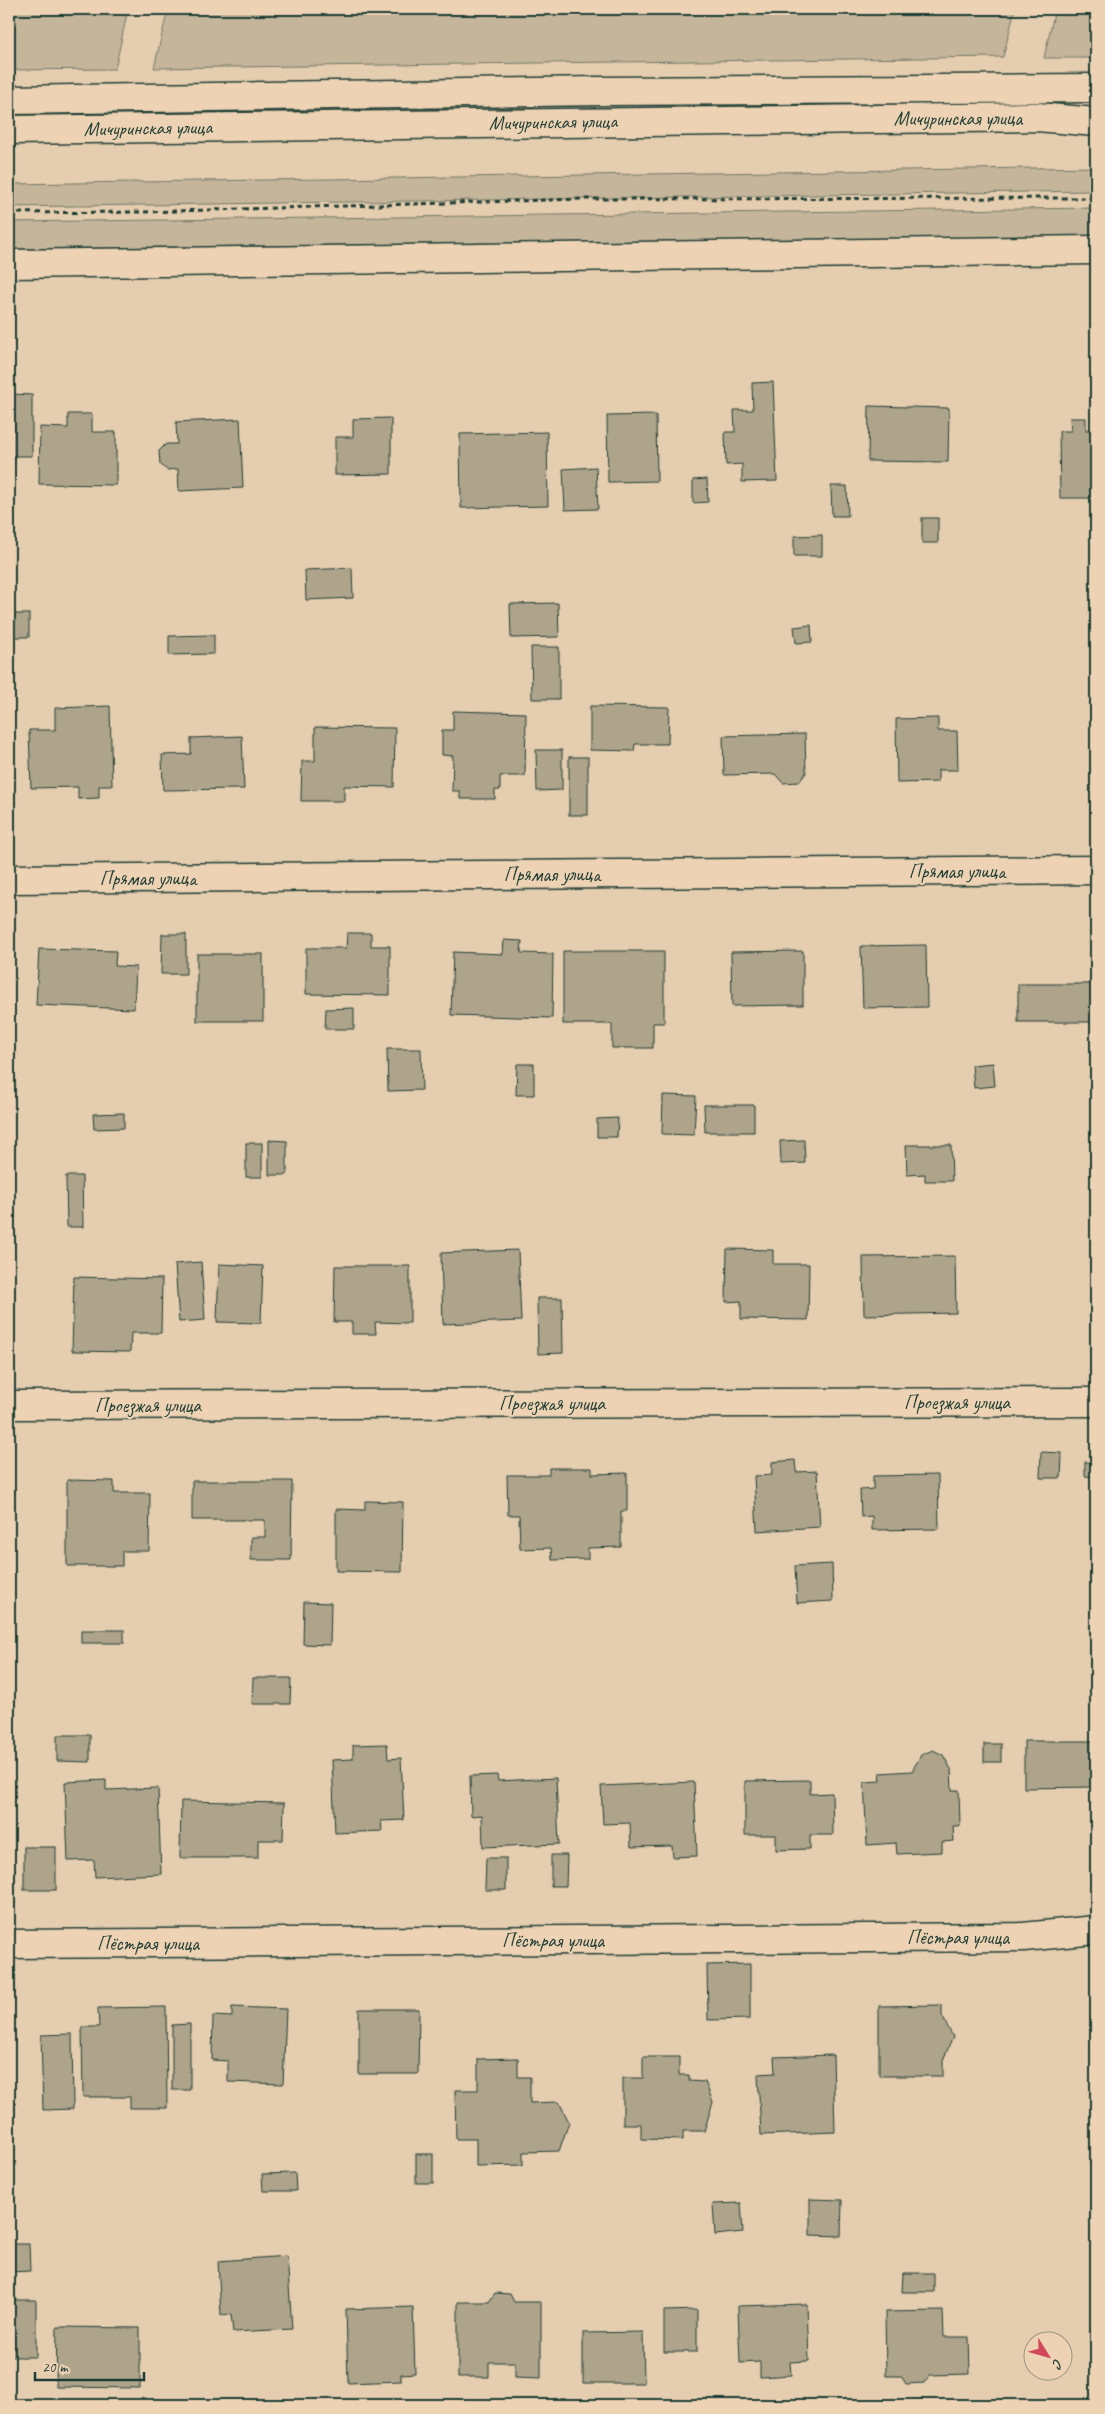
<svg xmlns="http://www.w3.org/2000/svg" width="1105" height="2414" font-family="Caveat,sans-serif">
	<rect width="100%" height="100%" fill="#e5cdaf"/>
	<filter id="ink" filterUnits="userSpaceOnUse"><feTurbulence type="fractalNoise" baseFrequency=".02" numOctaves="2"/><feDisplacementMap in="SourceGraphic" scale="10" xChannelSelector="R" yChannelSelector="G"/><feConvolveMatrix kernelMatrix="1 2 1 2 8 2 1 2 1" color-interpolation-filters="sRGB"/></filter>
	<g filter="url(#ink)">
		<g fill="#c4b59b" stroke="#727968">
			<path d="M 9,9 L 128,9 L 115,69 L 9,70 Z"/>
			<path d="M 168,9 L 1015,9 L 1003,57 L 154,68 Z"/>
			<path d="M 1055,9 L 1096,9 L 1096,58 L 1044,58 Z"/>
			<path d="M 1096,167 L 1096,191 L 9,207 L 9,184 Z"/>
			<path d="M 1096,208 L 1096,236 L 9,249 L 9,222 Z"/>
		</g>
		<g fill="#aea48c" stroke="#1f3d34">
			<path d="M 773,382 L 777,481 L 742,482 L 742,464 L 726,465 L 725,432 L 735,432 L 734,410 L 753,410 L 752,383 Z"/>
			<path d="M 9,394 L 32,395 L 32,456 L 9,456 Z"/>
			<path d="M 869,406 L 949,408 L 948,462 L 868,461 Z"/>
			<path d="M 68,414 L 92,414 L 92,432 L 116,432 L 116,485 L 39,484 L 40,427 L 68,428 Z"/>
			<path d="M 656,415 L 657,481 L 608,482 L 607,416 Z"/>
			<path d="M 391,418 L 391,474 L 335,475 L 335,437 L 353,437 L 353,419 Z"/>
			<path d="M 1070,418 L 1086,418 L 1086,430 L 1096,430 L 1096,498 L 1060,498 L 1059,431 L 1071,431 Z"/>
			<path d="M 240,419 L 243,488 L 179,491 L 178,469 L 167,470 L 160,464 L 159,451 L 166,444 L 177,444 L 176,422 Z"/>
			<path d="M 547,432 L 548,506 L 461,508 L 460,434 Z"/>
			<path d="M 596,467 L 598,509 L 565,510 L 563,469 Z"/>
			<path d="M 707,479 L 708,502 L 693,503 L 693,480 Z"/>
			<path d="M 831,486 L 847,486 L 848,516 L 832,516 Z"/>
			<rect x="922" y="518" width="16" height="25"/>
			<path d="M 822,535 L 822,556 L 794,556 L 794,536 Z"/>
			<path d="M 352,568 L 353,598 L 306,600 L 305,570 Z"/>
			<path d="M 558,603 L 559,637 L 511,638 L 510,604 Z"/>
			<rect x="12" y="614" width="17" height="23"/>
			<path d="M 811,625 L 812,642 L 796,643 L 794,627 Z"/>
			<path d="M 214,635 L 214,654 L 169,655 L 169,636 Z"/>
			<path d="M 531,647 L 559,647 L 559,699 L 532,699 Z"/>
			<path d="M 110,706 L 112,786 L 99,786 L 99,798 L 78,799 L 78,787 L 31,788 L 29,730 L 55,730 L 55,708 Z"/>
			<path d="M 590,706 L 669,707 L 668,744 L 635,744 L 634,751 L 590,750 Z"/>
			<path d="M 453,711 L 526,713 L 525,776 L 500,776 L 500,790 L 495,790 L 495,799 L 460,799 L 460,791 L 452,791 L 453,756 L 442,755 L 442,730 L 453,730 Z"/>
			<path d="M 938,718 L 938,731 L 957,731 L 958,770 L 938,770 L 938,782 L 897,783 L 896,719 Z"/>
			<path d="M 315,727 L 395,728 L 394,787 L 344,786 L 344,801 L 301,801 L 302,761 L 315,761 Z"/>
			<path d="M 805,734 L 806,773 L 799,782 L 783,783 L 775,774 L 724,775 L 723,736 Z"/>
			<path d="M 242,736 L 244,789 L 163,790 L 162,755 L 191,754 L 191,738 Z"/>
			<path d="M 536,750 L 562,750 L 562,790 L 537,791 Z"/>
			<rect x="569" y="757" width="19" height="58"/>
			<path d="M 347,933 L 371,933 L 371,946 L 390,946 L 390,995 L 306,994 L 306,948 L 346,948 Z"/>
			<path d="M 162,934 L 186,934 L 186,974 L 161,974 Z"/>
			<path d="M 504,940 L 522,941 L 521,953 L 553,954 L 552,1018 L 451,1015 L 453,952 L 503,954 Z"/>
			<path d="M 926,945 L 927,1007 L 863,1008 L 861,946 Z"/>
			<path d="M 39,949 L 116,951 L 115,966 L 136,967 L 134,1009 L 36,1005 Z"/>
			<path d="M 563,951 L 664,951 L 664,1023 L 653,1023 L 653,1048 L 612,1048 L 612,1024 L 563,1024 Z"/>
			<path d="M 803,951 L 803,1005 L 732,1006 L 731,952 Z"/>
			<rect x="197" y="954" width="66" height="67"/>
			<rect x="1018" y="984" width="78" height="38"/>
			<path d="M 354,1008 L 354,1029 L 325,1029 L 326,1009 Z"/>
			<path d="M 387,1049 L 421,1049 L 422,1090 L 388,1091 Z"/>
			<path d="M 993,1063 L 995,1086 L 974,1088 L 972,1065 Z"/>
			<path d="M 517,1064 L 534,1064 L 534,1095 L 516,1095 Z"/>
			<path d="M 663,1095 L 696,1096 L 694,1135 L 662,1134 Z"/>
			<path d="M 704,1105 L 754,1105 L 754,1132 L 705,1132 Z"/>
			<path d="M 124,1113 L 124,1128 L 94,1129 L 93,1114 Z"/>
			<path d="M 618,1118 L 617,1137 L 597,1137 L 597,1119 Z"/>
			<path d="M 269,1140 L 287,1141 L 287,1175 L 269,1175 Z"/>
			<path d="M 804,1140 L 805,1163 L 781,1164 L 780,1141 Z"/>
			<rect x="246" y="1143" width="16" height="34"/>
			<path d="M 906,1145 L 951,1145 L 952,1181 L 925,1181 L 925,1174 L 907,1175 Z"/>
			<path d="M 66,1176 L 82,1176 L 83,1227 L 67,1227 Z"/>
			<path d="M 727,1249 L 773,1250 L 773,1264 L 809,1264 L 808,1320 L 741,1319 L 741,1301 L 726,1302 Z"/>
			<path d="M 518,1250 L 521,1321 L 443,1324 L 441,1253 Z"/>
			<path d="M 955,1256 L 956,1313 L 864,1315 L 863,1257 Z"/>
			<path d="M 201,1262 L 205,1320 L 179,1322 L 175,1264 Z"/>
			<path d="M 219,1264 L 263,1266 L 261,1323 L 217,1322 Z"/>
			<path d="M 335,1266 L 410,1266 L 410,1323 L 375,1322 L 376,1334 L 352,1334 L 352,1322 L 334,1322 Z"/>
			<path d="M 74,1277 L 162,1279 L 161,1333 L 131,1333 L 130,1352 L 72,1351 Z"/>
			<path d="M 537,1298 L 562,1298 L 563,1353 L 538,1354 Z"/>
			<path d="M 1041,1452 L 1062,1453 L 1061,1478 L 1040,1478 Z"/>
			<path d="M 795,1460 L 796,1472 L 817,1471 L 820,1527 L 757,1531 L 754,1476 L 772,1475 L 772,1462 Z"/>
			<path d="M 1085,1462 L 1096,1463 L 1096,1477 L 1085,1476 Z"/>
			<path d="M 549,1468 L 592,1468 L 592,1474 L 627,1473 L 627,1511 L 621,1511 L 621,1547 L 588,1548 L 588,1559 L 552,1560 L 551,1548 L 520,1549 L 519,1515 L 508,1515 L 507,1475 L 549,1475 Z"/>
			<path d="M 938,1475 L 939,1529 L 872,1530 L 872,1516 L 861,1517 L 860,1490 L 873,1489 L 873,1476 Z"/>
			<path d="M 67,1480 L 114,1481 L 114,1493 L 150,1493 L 149,1551 L 122,1551 L 122,1566 L 67,1566 Z"/>
			<path d="M 192,1481 L 292,1481 L 291,1560 L 251,1560 L 251,1537 L 265,1537 L 265,1520 L 192,1520 Z"/>
			<path d="M 365,1501 L 403,1502 L 402,1572 L 336,1571 L 336,1509 L 365,1510 Z"/>
			<path d="M 832,1564 L 833,1601 L 797,1603 L 795,1566 Z"/>
			<path d="M 304,1602 L 331,1603 L 330,1645 L 303,1644 Z"/>
			<rect x="81" y="1630" width="43" height="13"/>
			<path d="M 253,1678 L 291,1678 L 290,1704 L 252,1704 Z"/>
			<path d="M 57,1735 L 90,1735 L 90,1762 L 57,1761 Z"/>
			<path d="M 1024,1741 L 1096,1741 L 1096,1779 L 1093,1779 L 1093,1787 L 1024,1788 Z"/>
			<path d="M 387,1744 L 388,1759 L 401,1758 L 404,1820 L 381,1821 L 382,1831 L 335,1833 L 332,1760 L 353,1759 L 353,1745 Z"/>
			<rect x="984" y="1744" width="17" height="18"/>
			<path d="M 933,1750 L 943,1755 L 951,1769 L 952,1790 L 959,1790 L 960,1826 L 953,1826 L 954,1841 L 942,1842 L 942,1852 L 897,1854 L 896,1843 L 867,1845 L 864,1782 L 881,1781 L 880,1773 L 912,1771 L 921,1755 Z"/>
			<path d="M 497,1775 L 498,1781 L 556,1778 L 559,1844 L 483,1847 L 482,1815 L 471,1816 L 470,1776 Z"/>
			<path d="M 106,1780 L 106,1790 L 158,1788 L 161,1874 L 95,1877 L 94,1860 L 68,1861 L 65,1782 Z"/>
			<path d="M 810,1780 L 810,1794 L 832,1793 L 833,1835 L 810,1835 L 810,1849 L 776,1850 L 776,1835 L 745,1835 L 745,1781 Z"/>
			<path d="M 694,1782 L 697,1856 L 673,1857 L 672,1846 L 631,1847 L 630,1823 L 603,1824 L 601,1786 Z"/>
			<path d="M 181,1801 L 284,1803 L 283,1840 L 258,1840 L 258,1858 L 180,1858 Z"/>
			<rect x="24" y="1847" width="32" height="43"/>
			<path d="M 551,1855 L 567,1855 L 566,1886 L 551,1886 Z"/>
			<path d="M 486,1858 L 506,1858 L 506,1890 L 485,1890 Z"/>
			<path d="M 750,1964 L 750,2019 L 708,2020 L 707,1965 Z"/>
			<path d="M 942,2005 L 942,2016 L 953,2037 L 943,2060 L 943,2076 L 879,2076 L 879,2006 Z"/>
			<path d="M 166,2007 L 167,2108 L 130,2108 L 130,2097 L 83,2097 L 82,2027 L 99,2027 L 98,2008 Z"/>
			<path d="M 232,2007 L 286,2009 L 283,2084 L 228,2082 L 228,2061 L 212,2060 L 213,2016 L 232,2017 Z"/>
			<path d="M 359,2009 L 419,2009 L 418,2074 L 359,2074 Z"/>
			<path d="M 190,2024 L 190,2090 L 172,2090 L 172,2025 Z"/>
			<path d="M 72,2034 L 73,2109 L 43,2110 L 41,2035 Z"/>
			<path d="M 833,2055 L 835,2132 L 761,2135 L 758,2074 L 775,2073 L 774,2057 Z"/>
			<path d="M 643,2057 L 679,2057 L 679,2075 L 689,2075 L 689,2081 L 705,2082 L 713,2102 L 704,2131 L 683,2131 L 683,2140 L 641,2139 L 641,2124 L 623,2124 L 623,2078 L 643,2078 Z"/>
			<path d="M 518,2058 L 518,2077 L 530,2077 L 530,2103 L 559,2102 L 569,2122 L 559,2151 L 523,2152 L 523,2165 L 476,2166 L 476,2139 L 456,2139 L 455,2090 L 478,2090 L 478,2059 Z"/>
			<rect x="416" y="2154" width="17" height="29"/>
			<path d="M 295,2173 L 296,2191 L 263,2191 L 262,2174 Z"/>
			<path d="M 810,2199 L 842,2200 L 841,2236 L 810,2235 Z"/>
			<path d="M 741,2203 L 743,2232 L 715,2235 L 713,2204 Z"/>
			<path d="M 9,2244 L 29,2244 L 30,2271 L 9,2272 Z"/>
			<path d="M 287,2256 L 292,2329 L 233,2332 L 231,2314 L 221,2315 L 218,2261 Z"/>
			<path d="M 903,2273 L 934,2273 L 934,2292 L 902,2292 Z"/>
			<path d="M 495,2293 L 510,2294 L 514,2302 L 541,2302 L 541,2378 L 515,2377 L 515,2362 L 489,2362 L 489,2377 L 458,2377 L 458,2302 L 489,2302 Z"/>
			<rect x="9" y="2300" width="27" height="57"/>
			<path d="M 807,2304 L 809,2361 L 790,2362 L 791,2375 L 760,2377 L 760,2362 L 740,2363 L 738,2306 Z"/>
			<path d="M 413,2307 L 415,2373 L 401,2374 L 401,2381 L 348,2383 L 346,2309 Z"/>
			<path d="M 697,2310 L 697,2352 L 664,2352 L 664,2311 Z"/>
			<path d="M 943,2311 L 944,2337 L 969,2337 L 970,2374 L 930,2375 L 924,2383 L 906,2384 L 901,2376 L 886,2376 L 885,2312 Z"/>
			<path d="M 57,2327 L 140,2328 L 140,2388 L 56,2387 Z"/>
			<path d="M 643,2332 L 644,2383 L 583,2383 L 583,2333 Z"/>
		</g>
		<g fill="none" stroke-linecap="round" stroke-linejoin="round">
			<g stroke="#1f3d34" stroke-width="31">
				<g id="minor">
					<path d="M 9,264 L 1096,250"/>
					<path d="M 9,879 L 1096,870"/>
					<path d="M 9,1405 L 1096,1402"/>
					<path d="M 9,1944 L 1023,1937 L 1096,1930"/>
				</g>
			</g>
			<g stroke="#1f3d34" stroke-width="31">
				<g id="major">
					<path d="M 9,100 L 599,91 L 1096,88"/>
					<path d="M 9,130 L 1037,117 L 1096,122"/>
				</g>
			</g>
			<path stroke="#1f3d34" stroke-width="3" stroke-dasharray="5 4" stroke-linecap="butt" d="M 9,213 L 141,212 L 582,199 L 1096,198"/>
			<use href="#minor" stroke="#edd3b4" stroke-width="28"/>
			<use href="#major" stroke="#edd3b4" stroke-width="28"/>
		</g>
	</g>
	<g text-anchor="middle" dominant-baseline="central" stroke-width="4" stroke-linejoin="round" paint-order="stroke">
		<g font-size="20" fill="#1f3d34" stroke="#edd3b4">
			<text x="958" y="118">Мичуринская улица</text>
			<text transform="translate(553 122) rotate(-1)">Мичуринская улица</text>
			<text transform="translate(148 128) rotate(-1)">Мичуринская улица</text>
			<text x="957" y="871">Прямая улица</text>
			<text x="552" y="874">Прямая улица</text>
			<text x="148" y="878">Прямая улица</text>
			<text x="957" y="1402">Проезжая улица</text>
			<text x="552" y="1403">Проезжая улица</text>
			<text x="148" y="1405">Проезжая улица</text>
			<text x="958" y="1937">Пёстрая улица</text>
			<text x="553" y="1940">Пёстрая улица</text>
			<text x="148" y="1943">Пёстрая улица</text>
		</g>
	</g>
	<rect width="1105" height="2414" fill="none" stroke="#edd3b4" stroke-width="30"/>
	<rect x="15" y="15" width="1075" height="2384" fill="none" stroke="#1f3d34" stroke-width="2" filter="url(#ink)"/>
	<g transform="translate(1048 2356) rotate(127)"><circle r="24" fill="#edd3b4" stroke="#9b9781"/>
	<path d="M0-4L9 19L0 12L-9 19Z" fill="#d1495b"/>
	<text y="-8" font-size="14" font-weight="bold" text-anchor="middle" fill="#1f3d34">С</text>
	</g>
	<path d="M35 2372v8h109v-8" fill="none" stroke="#1f3d34" stroke-width="2.5"/>
	<text x="42" y="2372" font-size="15" fill="#1f3d34" stroke="#edd3b4" stroke-width="4" paint-order="stroke">20 m</text>
</svg>
